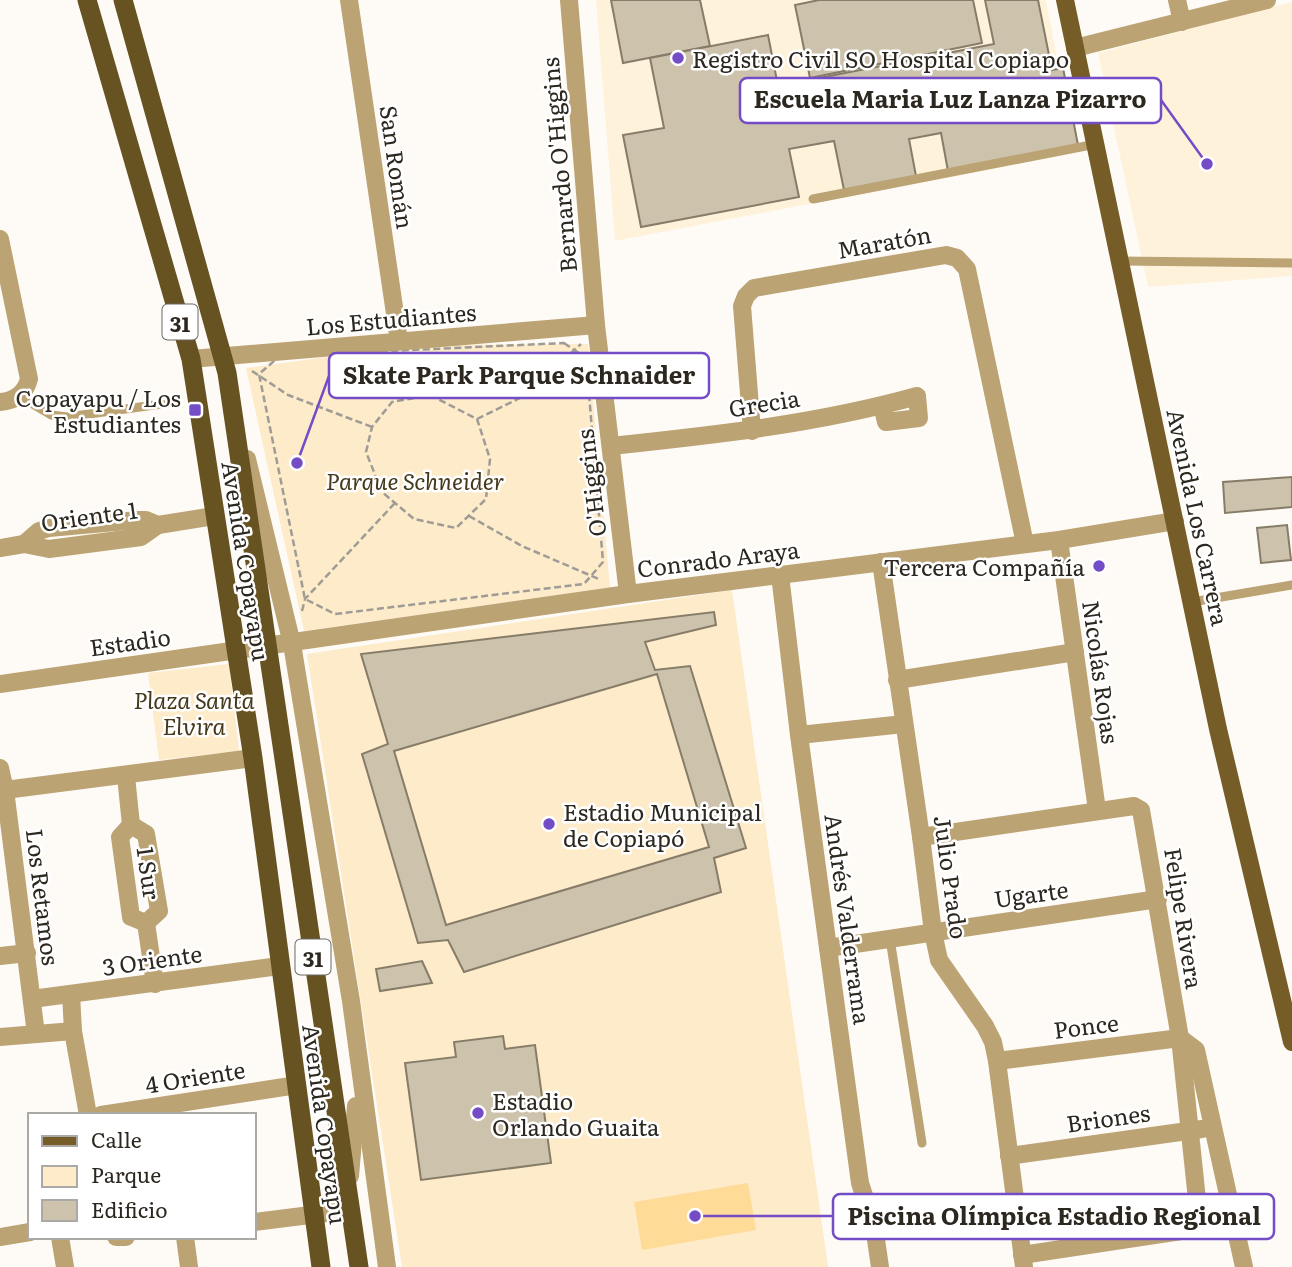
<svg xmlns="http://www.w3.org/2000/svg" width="1292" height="1267" font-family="Literata,serif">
	<rect width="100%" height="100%" fill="#fefbf7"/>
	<g fill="#fff2db">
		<path d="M 596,0 L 1046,0 L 1075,153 L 615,241 Z"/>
		<path d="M 1292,2 L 1292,276 L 1148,287 L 1098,53 Z"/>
	</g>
	<g fill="#fdebc9">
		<path d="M 588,344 L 610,588 L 304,631 L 246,368 L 414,345 Z"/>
		<path d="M 732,590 L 828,1267 L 402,1267 L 307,654 Z"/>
		<path d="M 229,664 L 239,751 L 159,760 L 148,673 Z"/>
	</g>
	<path fill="#fedc97" d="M 748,1183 L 756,1230 L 642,1250 L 634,1202 Z"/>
	<g fill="#cdc2ac" stroke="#867c68" stroke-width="2" fill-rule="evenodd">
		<path d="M 611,0 L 700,0 L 710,46 L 623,63 Z"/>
		<path d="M 819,0 L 973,0 L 982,43 L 810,78 L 795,5 Z"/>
		<path d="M 985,0 L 1038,0 L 1052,70 L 1063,68 L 1078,145 L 948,171 L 941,133 L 909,139 L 916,176 L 844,190 L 834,141 L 789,149 L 799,197 L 641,227 L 623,135 L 664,128 L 650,58 L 768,35 L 778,86 L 994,44 Z"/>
		<path d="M 1292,477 L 1292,507 L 1225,513 L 1223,482 Z"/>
		<path d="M 1287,525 L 1291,560 L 1261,563 L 1257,528 Z"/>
		<path d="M 714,612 L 716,625 L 645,642 L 655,670 L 690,666 L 746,848 L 714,858 L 721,892 L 464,972 L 448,940 L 418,943 L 362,754 L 388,744 L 361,654 ZM 657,674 L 709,847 L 446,925 L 394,751 Z"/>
		<path d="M 422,961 L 432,983 L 380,991 L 376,969 Z"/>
		<path d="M 503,1036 L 505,1049 L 535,1045 L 551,1163 L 421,1180 L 405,1063 L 456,1057 L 454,1042 Z"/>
	</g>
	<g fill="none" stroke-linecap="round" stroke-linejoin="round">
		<g stroke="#9f9c96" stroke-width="2.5" stroke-dasharray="7 3.5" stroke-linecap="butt">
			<path d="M 564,343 L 586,358 L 603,562 L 584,584 L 335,614 L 305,599 L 259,374 L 280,356 Z"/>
			<path d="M 414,355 L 419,397"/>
			<path d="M 252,371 L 288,395 L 372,427"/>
			<path d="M 430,395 L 477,419 L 490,459 L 486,499 L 456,528 L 414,519 L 382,492 L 366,452 L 372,427 L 392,402 Z"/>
			<path d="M 477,419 L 524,396 L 581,344"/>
			<path d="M 469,516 L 522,546 L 601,580"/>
			<path d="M 302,611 L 305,599 L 395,503"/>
		</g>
		<g stroke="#bba374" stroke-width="9">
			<path d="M 813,199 L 1096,144"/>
			<path d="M 1121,261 L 1292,263"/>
			<path d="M 19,396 L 51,415 L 67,417 L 162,404"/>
			<path d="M 1192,602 L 1292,585"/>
			<path d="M 890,939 L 922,1143"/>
		</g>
		<g stroke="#bba374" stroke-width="18">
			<path d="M 1177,0 L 1182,22"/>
			<path d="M 1075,48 L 1267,0"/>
			<path d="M 0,239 L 29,379 C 25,394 15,401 0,402"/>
			<path d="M 752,431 L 742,306 L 746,296 L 754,288 L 946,255 L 957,258 L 967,269 L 1025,544"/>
			<path d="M 611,446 C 714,435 817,424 917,396 L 919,418 L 886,422 L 882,405"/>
			<path d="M 247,459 L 292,644 L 351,1001 L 387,1267"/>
			<path d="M 1059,540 L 1097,810"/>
			<path d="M 24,544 L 39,531 L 49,528 L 138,520 L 146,520 L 158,525 L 214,516"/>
			<path d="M 0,548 L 24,544 L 49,549 L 141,537 L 158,525"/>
			<path d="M 881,562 L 921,837 L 933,932 L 939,960 L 985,1026 L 993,1042 L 997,1061 L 1024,1267"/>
			<path d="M 780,575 L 799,735 L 860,1183 L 874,1226 L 880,1267"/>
			<path d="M 897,680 L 1075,652"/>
			<path d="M 799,735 L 904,724"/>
			<path d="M 0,768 L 5,790 L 36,1034"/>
			<path d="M 126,776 L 131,825"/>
			<path d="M 5,790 L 253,758"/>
			<path d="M 131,825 L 146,834 L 159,911 L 146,923 L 131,917 L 120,837 Z"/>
			<path d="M 921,837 L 1134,806 L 1141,810 L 1180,1038 L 1200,1228"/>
			<path d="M 146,923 L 155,984"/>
			<path d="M 828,948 L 1158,899"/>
			<path d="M 0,956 L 27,953"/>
			<path d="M 71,994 L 73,1031 L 88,1115"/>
			<path d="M 32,999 L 279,966"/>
			<path d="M 0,1037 L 73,1031"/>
			<path d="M 997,1061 L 1180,1038 L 1196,1050 L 1244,1267"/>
			<path d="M 101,1115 L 297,1085"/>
			<path d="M 1009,1156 L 1202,1129"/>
			<path d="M 350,1176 L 356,1106"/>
			<path d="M 254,1222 L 350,1210"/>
			<path d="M 0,1237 L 30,1232"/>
			<path d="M 60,1237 L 65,1267"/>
			<path d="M 116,1237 L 126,1237"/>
			<path d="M 185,1237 L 189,1267"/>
			<path d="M 1022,1255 L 1234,1223"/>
		</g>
		<g stroke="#bba374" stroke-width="18">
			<path d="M 349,0 L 399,341"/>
			<path d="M 569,0 L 596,325 L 628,594"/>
			<path d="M 191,359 L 596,325"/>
			<path d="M 0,684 L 628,594 L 1059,540 L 1175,521"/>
		</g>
		<path stroke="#765d27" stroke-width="18" d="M 1065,0 L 1218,729 L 1292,1042"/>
		<g stroke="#675222" stroke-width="19">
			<path d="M 87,0 L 191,359 L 253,758 L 321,1267"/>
			<path d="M 123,0 L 227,373 L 359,1267"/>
		</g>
	</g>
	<g fill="#744dc6" stroke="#fff" stroke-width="2.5">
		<circle cx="678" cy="58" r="7"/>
		<rect x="188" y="403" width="14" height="14" rx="3.5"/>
		<circle cx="1099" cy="566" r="7"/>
		<circle cx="549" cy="824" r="7"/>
		<circle cx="478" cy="1113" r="7"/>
	</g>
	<g text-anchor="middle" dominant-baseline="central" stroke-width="5" stroke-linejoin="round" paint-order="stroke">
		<g fill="#fff" stroke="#6b6862" stroke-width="2">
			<rect x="162.5" y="304.5" width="35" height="35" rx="5"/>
			<rect x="295.5" y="939.5" width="35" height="35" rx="5"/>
		</g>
		<g font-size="21" font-weight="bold" fill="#2c271f">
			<text x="180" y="322">31</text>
			<text x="313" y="957">31</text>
		</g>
		<g font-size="23" fill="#2c271f" stroke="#fff" text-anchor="start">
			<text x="692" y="58">Registro Civil SO Hospital Copiapo</text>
			<text x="181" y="397" text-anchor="end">Copayapu / Los<tspan x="181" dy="26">Estudiantes</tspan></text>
			<text x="1085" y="566" text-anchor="end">Tercera Compañía</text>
			<text x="563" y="811">Estadio Municipal<tspan x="563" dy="26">de Copiapó</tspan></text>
			<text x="492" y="1100">Estadio<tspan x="492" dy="26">Orlando Guaita</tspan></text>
		</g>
		<g font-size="23" fill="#2c271f" stroke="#fff">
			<text transform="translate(558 165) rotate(-95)">Bernardo O'Higgins</text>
			<text transform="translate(398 167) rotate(82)">San Román</text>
			<text transform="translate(884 241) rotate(-10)">Maratón</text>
			<text transform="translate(391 318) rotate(-5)">Los Estudiantes</text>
			<text transform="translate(764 402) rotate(-9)">Grecia</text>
			<text transform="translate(590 483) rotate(-97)">O'Higgins</text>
			<text transform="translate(89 515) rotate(-8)">Oriente 1</text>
			<text transform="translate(1199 517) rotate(78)">Avenida Los Carrera</text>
			<text transform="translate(718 558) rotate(-7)">Conrado Araya</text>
			<text transform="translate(247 561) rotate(81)">Avenida Copayapu</text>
			<text transform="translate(130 641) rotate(-8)">Estadio</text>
			<text transform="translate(1102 672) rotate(82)">Nicolás Rojas</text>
			<text transform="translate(150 873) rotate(82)">1 Sur</text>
			<text transform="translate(952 877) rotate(82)">Julio Prado</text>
			<text transform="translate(1031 893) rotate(-8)">Ugarte</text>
			<text transform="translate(44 897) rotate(83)">Los Retamos</text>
			<text transform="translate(1185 918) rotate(81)">Felipe Rivera</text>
			<text transform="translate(849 919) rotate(82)">Andrés Valderrama</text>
			<text transform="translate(152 959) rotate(-8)">3 Oriente</text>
			<text transform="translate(1086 1025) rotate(-7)">Ponce</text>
			<text transform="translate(195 1076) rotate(-9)">4 Oriente</text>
			<text transform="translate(1108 1117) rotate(-8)">Briones</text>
			<text transform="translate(326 1124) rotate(82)">Avenida Copayapu</text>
		</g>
		<g font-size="23" font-style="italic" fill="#46381a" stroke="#fff">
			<text x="415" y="480">Parque Schneider</text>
			<text x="194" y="699">Plaza Santa<tspan x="194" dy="26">Elvira</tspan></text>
		</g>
	</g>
	<path fill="none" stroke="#744dc6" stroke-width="2.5" d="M1207 164L1161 100M297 463L329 376M695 1216L833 1216"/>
	<g fill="#744dc6" stroke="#fff" stroke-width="2.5">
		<circle cx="1207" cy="164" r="7"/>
		<circle cx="297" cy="463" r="7"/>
		<circle cx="695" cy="1216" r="7"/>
	</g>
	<g fill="#fff" stroke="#744dc6" stroke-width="2.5">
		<rect x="740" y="78" width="421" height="45" rx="7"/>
		<rect x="329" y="353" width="380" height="45" rx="7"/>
		<rect x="833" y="1194" width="441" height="45" rx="7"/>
	</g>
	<g font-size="24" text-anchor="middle" font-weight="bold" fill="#2c271f">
		<text x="950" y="108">Escuela Maria Luz Lanza Pizarro</text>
		<text x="519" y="384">Skate Park Parque Schnaider</text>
		<text x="1054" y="1225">Piscina Olímpica Estadio Regional</text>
	</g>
	<rect x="28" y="1113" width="228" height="126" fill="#ffffff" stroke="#aba9a5" stroke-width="2"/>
	<rect x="42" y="1136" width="35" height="10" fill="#765d27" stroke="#aba9a5" stroke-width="2"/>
	<text x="91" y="1148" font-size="21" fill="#2c271f">Calle</text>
	<rect x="42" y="1166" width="35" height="21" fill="#fdebc9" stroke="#aba9a5" stroke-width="2"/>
	<text x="91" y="1183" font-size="21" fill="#2c271f">Parque</text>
	<rect x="42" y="1200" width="35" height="21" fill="#cdc2ac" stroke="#aba9a5" stroke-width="2"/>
	<text x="91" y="1218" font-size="21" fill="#2c271f">Edificio</text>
</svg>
